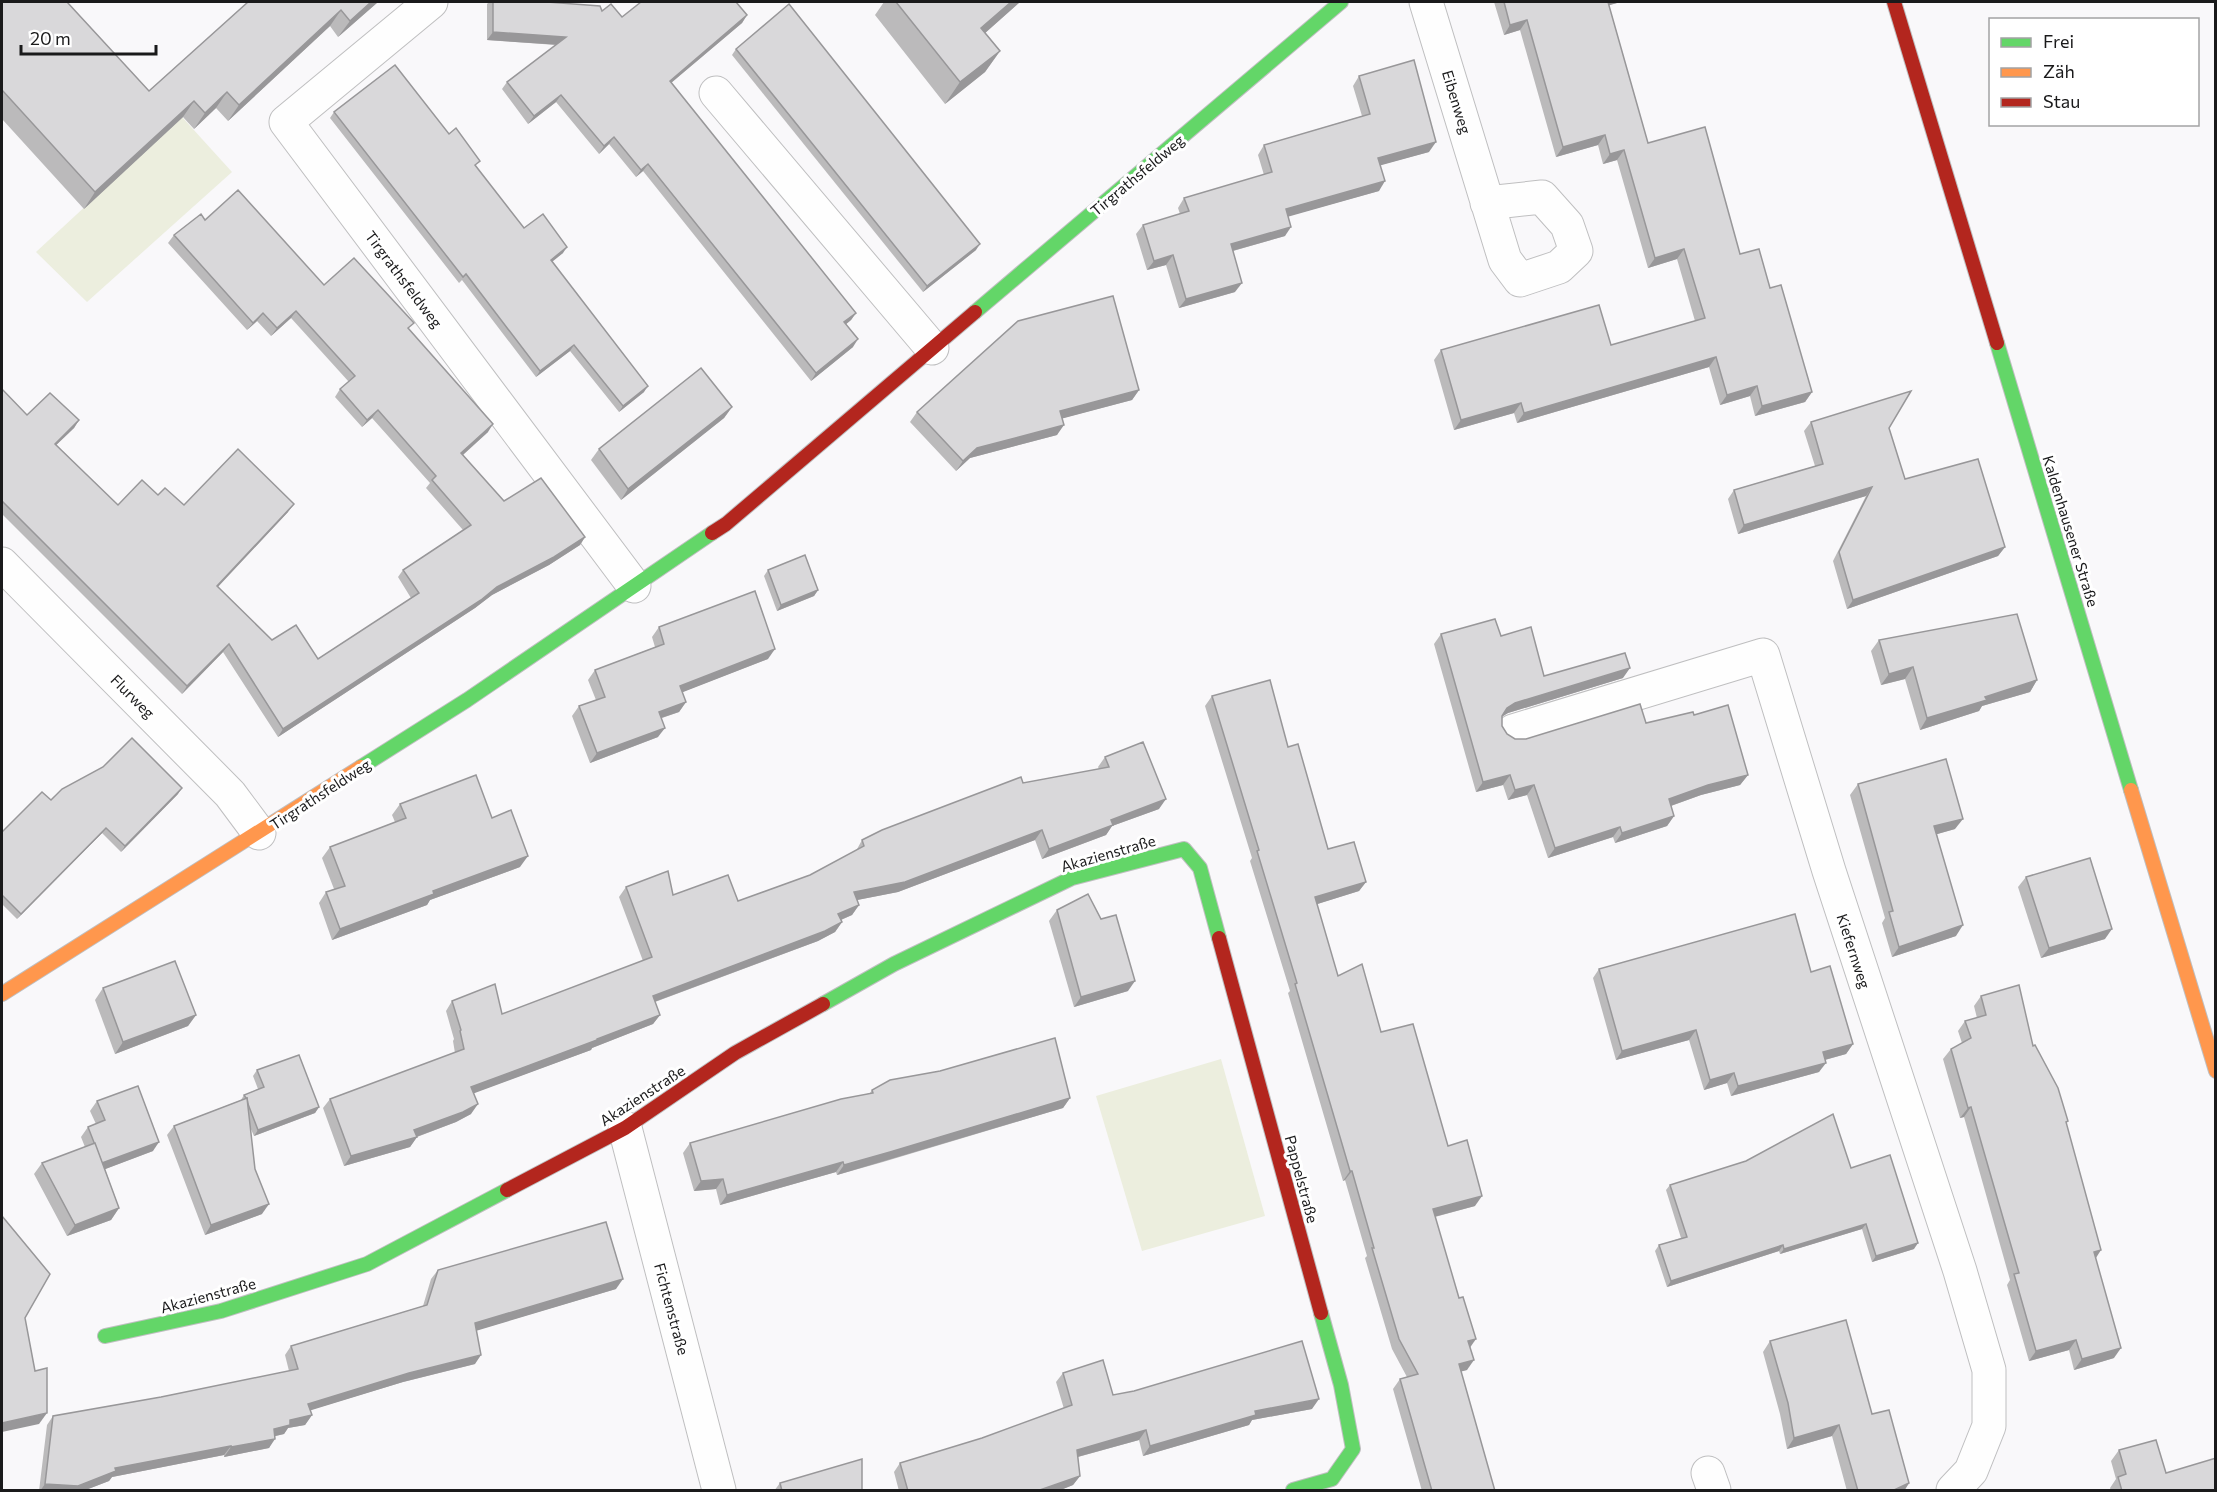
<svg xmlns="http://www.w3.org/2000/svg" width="2217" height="1492" font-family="Commissioner,sans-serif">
	<rect width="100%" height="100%" fill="#f9f8fa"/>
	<g fill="#eceede">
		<path d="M 182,117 L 232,172 L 87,302 L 36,252 Z"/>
		<path d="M 1221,1059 L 1265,1216 L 1142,1251 L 1096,1096 Z"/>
	</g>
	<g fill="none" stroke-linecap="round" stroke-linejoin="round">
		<g stroke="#bfbfc0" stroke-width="35">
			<g id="street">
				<path d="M 431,2 L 286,122 L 634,586"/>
				<path d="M 1426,2 L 1505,260 L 1520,280 L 1559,267 L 1576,251 L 1567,225 L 1542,197 L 1487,203"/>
				<path d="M 716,93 L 932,348"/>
				<path d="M 2,564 L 230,794 L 259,833"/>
				<path d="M 1513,731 L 1763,655 L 1829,871 L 1960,1271 L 1989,1370 L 1989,1426 L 1971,1471 L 1953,1490"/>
				<path d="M 625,1128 L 719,1490"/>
				<path d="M 1708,1473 L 1714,1490"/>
			</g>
		</g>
		<g stroke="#bfbfc0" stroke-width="16">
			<g id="fast">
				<path d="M 975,312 L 1341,2"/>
				<path d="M 1997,343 L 2131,790"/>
				<path d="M 361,767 L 467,700 L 712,533"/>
				<path d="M 823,1004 L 894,964 L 1072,878 L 1184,849 L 1200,868 L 1219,938"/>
				<path d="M 105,1336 L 221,1311 L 367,1264 L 507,1190"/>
				<path d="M 1293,1490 L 1332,1479 L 1353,1449 L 1341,1385 L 1321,1313"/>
			</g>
		</g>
		<g stroke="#bfbfc0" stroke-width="16">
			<g id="slow">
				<path d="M 2131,790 L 2216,1071"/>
				<path d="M 2,994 L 361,767"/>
			</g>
		</g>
		<g stroke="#bfbfc0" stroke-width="16">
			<g id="jam">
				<path d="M 1894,2 L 1997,343"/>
				<path d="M 712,533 L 726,524 L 975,312"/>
				<path d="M 1219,938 L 1321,1313"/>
				<path d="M 507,1190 L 625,1128 L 735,1053 L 823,1004"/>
			</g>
		</g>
		<use href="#street" stroke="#fefefe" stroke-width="33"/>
		<use href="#fast" stroke="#63d668" stroke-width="14"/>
		<use href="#slow" stroke="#ff974d" stroke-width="14"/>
		<use href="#jam" stroke="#b3261e" stroke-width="14"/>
	</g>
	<g fill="#bbbabb">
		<path d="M 2,2 L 149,91 L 248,2 L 378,2 L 338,37 L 330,26 L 228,121 L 216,108 L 194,129 L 183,117 L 84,209 L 2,119 Z"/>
		<path d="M 489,2 L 547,2 L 602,11 L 622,17 L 747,15 L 742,23 L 671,83 L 856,313 L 851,320 L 846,324 L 853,347 L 811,381 L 643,171 L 636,177 L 609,144 L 599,154 L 556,102 L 528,124 L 502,89 L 507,82 L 556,45 L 487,40 L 487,4 Z"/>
		<path d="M 884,2 L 1020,2 L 985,33 L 1000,51 L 985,72 L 945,104 L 875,15 Z"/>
		<path d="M 1494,2 L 1618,2 L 1617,3 L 1609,5 L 1648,143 L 1740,254 L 1770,288 L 1812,392 L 1805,402 L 1755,416 L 1750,396 L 1720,405 L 1709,367 L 1517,423 L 1514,413 L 1454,430 L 1434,360 L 1441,350 L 1611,345 L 1695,321 L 1677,259 L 1648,268 L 1617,160 L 1603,164 L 1598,145 L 1556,157 L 1520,30 L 1504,35 Z"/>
		<path d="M 736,49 L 976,250 L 923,292 L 732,55 Z"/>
		<path d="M 1359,76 L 1429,152 L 1380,165 L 1379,191 L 1288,216 L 1285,236 L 1233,251 L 1235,292 L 1179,308 L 1166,265 L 1147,270 L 1136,234 L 1143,225 L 1180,214 L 1178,208 L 1184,198 L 1264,175 L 1258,155 L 1264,145 L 1362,116 L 1353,86 Z"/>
		<path d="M 334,112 L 449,134 L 476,167 L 524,228 L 563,253 L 552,261 L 644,392 L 619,412 L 570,351 L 536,377 L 462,280 L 459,283 L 330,118 Z"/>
		<path d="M 205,220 L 324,285 L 409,330 L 488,432 L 463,455 L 504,501 L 585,537 L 580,545 L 549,565 L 492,595 L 475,608 L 278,737 L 223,652 L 182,694 L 2,514 L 2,389 L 27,415 L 79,420 L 74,428 L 56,445 L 118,505 L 158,495 L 184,505 L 288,512 L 218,587 L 272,640 L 318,659 L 411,598 L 398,577 L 403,570 L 463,530 L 426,488 L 430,483 L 372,418 L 362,427 L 335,397 L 340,389 L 349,382 L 291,318 L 271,336 L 257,321 L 247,330 L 168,243 L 174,235 Z"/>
		<path d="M 1139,390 L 1132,400 L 1063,418 L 1057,435 L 970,458 L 956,471 L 910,422 L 917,412 Z"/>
		<path d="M 732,407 L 724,418 L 621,500 L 591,460 L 599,449 Z"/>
		<path d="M 1811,422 L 1889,428 L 1905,479 L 2005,547 L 1998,556 L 1847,609 L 1833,561 L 1866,496 L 1738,534 L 1728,499 L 1734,490 L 1815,466 L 1804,431 Z"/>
		<path d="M 768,570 L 818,590 L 814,596 L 777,611 L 764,576 Z"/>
		<path d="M 659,627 L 768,659 L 682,692 L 686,702 L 679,712 L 662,718 L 658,737 L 590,763 L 572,716 L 579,706 L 596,700 L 588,680 L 595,670 L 655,647 L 652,637 Z"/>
		<path d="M 1441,634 L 1501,636 L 1544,676 L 1623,678 L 1508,713 L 1502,716 L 1502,726 L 1507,734 L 1515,739 L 1526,739 L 1646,723 L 1694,715 L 1748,775 L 1740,785 L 1701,795 L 1671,806 L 1674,816 L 1667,826 L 1615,843 L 1613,837 L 1548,858 L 1527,795 L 1508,800 L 1503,785 L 1476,792 L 1434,644 Z"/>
		<path d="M 1879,640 L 2037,680 L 2030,692 L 1982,706 L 1979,711 L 1920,730 L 1905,679 L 1881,685 L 1871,651 Z"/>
		<path d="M 1212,696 L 1288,747 L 1328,849 L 1366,882 L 1359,891 L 1317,904 L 1338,976 L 1381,1032 L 1448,1146 L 1475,1206 L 1435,1217 L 1470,1348 L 1467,1370 L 1461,1371 L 1495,1491 L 1422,1491 L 1393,1389 L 1400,1379 L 1407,1377 L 1392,1349 L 1365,1258 L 1367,1256 L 1345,1180 L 1343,1181 L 1288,993 L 1290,991 L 1250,861 L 1252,858 L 1205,706 Z"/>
		<path d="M 1105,757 L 1159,809 L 1112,826 L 1106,835 L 1042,859 L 1035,840 L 898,892 L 857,900 L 859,905 L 852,915 L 841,920 L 842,922 L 835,932 L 818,941 L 655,1002 L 660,1015 L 653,1024 L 592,1048 L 591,1050 L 473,1093 L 471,1114 L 456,1122 L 417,1137 L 410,1147 L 344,1166 L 323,1108 L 330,1099 L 455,1053 L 453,1041 L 454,1039 L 446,1011 L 452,1001 L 502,1014 L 643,961 L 619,897 L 626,887 L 673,895 L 738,901 L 810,875 L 856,851 L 862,840 L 1023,783 L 1099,769 L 1098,767 Z"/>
		<path d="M 1858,784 L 1955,829 L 1937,834 L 1956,936 L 1892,957 L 1882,923 L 1885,918 L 1850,795 Z"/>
		<path d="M 178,794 L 121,852 L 102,833 L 17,919 L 2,904 L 2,832 Z"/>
		<path d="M 400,804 L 492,818 L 520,867 L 430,900 L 427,905 L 332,940 L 319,903 L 326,892 L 334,889 L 322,858 L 330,847 L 395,822 L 392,815 Z"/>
		<path d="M 2026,877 L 2105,939 L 2041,958 L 2018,887 Z"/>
		<path d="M 1057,910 L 1128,991 L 1074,1007 L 1049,921 Z"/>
		<path d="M 1599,969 L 1811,972 L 1853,1044 L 1846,1054 L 1825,1060 L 1819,1072 L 1731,1096 L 1727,1083 L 1704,1090 L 1689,1040 L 1616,1060 L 1593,978 Z"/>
		<path d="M 103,988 L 196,1015 L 188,1026 L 115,1054 L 95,1000 Z"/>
		<path d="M 1981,996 L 2033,1046 L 2066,1124 L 2095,1258 L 2114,1358 L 2074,1370 L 2069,1350 L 2029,1361 L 2007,1285 L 2010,1280 L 1983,1184 L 1964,1117 L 1960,1118 L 1943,1059 L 1951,1049 L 1962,1043 L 1958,1031 L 1965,1021 L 1977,1018 L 1974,1006 Z"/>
		<path d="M 257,1070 L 319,1107 L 315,1113 L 254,1136 L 250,1127 L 255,1169 L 262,1214 L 205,1235 L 167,1135 L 174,1126 L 241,1100 L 244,1095 L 258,1089 L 253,1076 Z"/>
		<path d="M 872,1090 L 1070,1098 L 1063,1108 L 883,1162 L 837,1175 L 836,1172 L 720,1205 L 716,1189 L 694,1191 L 683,1153 L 690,1143 L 870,1093 Z"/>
		<path d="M 97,1101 L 153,1151 L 105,1169 L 119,1208 L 111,1220 L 67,1236 L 34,1174 L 42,1163 L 85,1147 L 81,1137 L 88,1127 L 96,1124 L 90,1111 Z"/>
		<path d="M 1851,1168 L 1914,1249 L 1872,1262 L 1862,1229 L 1780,1254 L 1779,1251 L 1667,1287 L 1655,1251 L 1659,1245 L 1681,1238 L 1666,1190 L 1670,1185 Z"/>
		<path d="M 438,1270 L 616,1289 L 477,1330 L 475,1364 L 403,1382 L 310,1410 L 312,1415 L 305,1425 L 288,1428 L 284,1434 L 275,1436 L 269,1448 L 224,1457 L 224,1455 L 112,1477 L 109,1481 L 83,1491 L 39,1491 L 47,1425 L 53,1416 L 161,1397 L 289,1371 L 285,1355 L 291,1346 L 423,1306 L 431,1279 Z"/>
		<path d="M 1770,1341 L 1872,1414 L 1909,1483 L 1904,1491 L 1847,1491 L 1832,1436 L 1787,1449 L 1780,1414 L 1763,1352 Z"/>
		<path d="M 1063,1373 L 1113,1395 L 1312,1409 L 1252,1420 L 1249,1425 L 1143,1456 L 1139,1440 L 1078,1457 L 1080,1476 L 1073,1485 L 1058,1491 L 899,1491 L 894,1472 L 900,1463 L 982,1438 L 1064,1409 L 1056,1382 Z"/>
		<path d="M 2119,1450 L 2166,1473 L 2216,1491 L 2111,1491 L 2110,1488 L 2116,1479 L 2111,1461 Z"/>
		<path d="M 780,1483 L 862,1491 L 774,1491 Z"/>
	</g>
	<g fill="#989799">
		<path d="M 371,2 L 378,2 L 338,37 L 350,21 Z"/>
		<path d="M 1011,2 L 1020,2 L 966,50 L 981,28 Z"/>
		<path d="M 1605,2 L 1618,2 L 1617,3 L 1600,8 Z"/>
		<path d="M 341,10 L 330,26 L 228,121 L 239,105 Z"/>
		<path d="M 747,15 L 742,23 L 665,88 L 670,81 Z"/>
		<path d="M 1527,20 L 1520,30 L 1504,35 L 1510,25 Z"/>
		<path d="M 493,32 L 566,37 L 561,45 L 487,40 Z"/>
		<path d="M 1000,51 L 985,72 L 945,104 L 960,82 Z"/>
		<path d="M 227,92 L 216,108 L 194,129 L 205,113 Z"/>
		<path d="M 561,95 L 556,102 L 528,124 L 534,116 Z"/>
		<path d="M 194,101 L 183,117 L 84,209 L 95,192 Z"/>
		<path d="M 1605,135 L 1598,145 L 1556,157 L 1563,147 Z"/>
		<path d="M 614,137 L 609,144 L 599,154 L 604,146 Z"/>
		<path d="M 1436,142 L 1429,152 L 1371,168 L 1378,158 Z"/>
		<path d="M 1624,150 L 1617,160 L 1603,164 L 1610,154 Z"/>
		<path d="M 648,164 L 643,171 L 636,177 L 641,170 Z"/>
		<path d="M 1385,181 L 1379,191 L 1280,219 L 1286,209 Z"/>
		<path d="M 1291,227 L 1285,236 L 1225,253 L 1231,244 Z"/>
		<path d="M 980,244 L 976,250 L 923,292 L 927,286 Z"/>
		<path d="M 567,247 L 563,253 L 547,266 L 551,260 Z"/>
		<path d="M 1684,249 L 1677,259 L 1648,268 L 1655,258 Z"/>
		<path d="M 1173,255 L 1166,265 L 1147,270 L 1154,261 Z"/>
		<path d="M 1242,283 L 1235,292 L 1179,308 L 1186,299 Z"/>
		<path d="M 296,311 L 291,318 L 271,336 L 277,328 Z"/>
		<path d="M 263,313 L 257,321 L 247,330 L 253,323 Z"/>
		<path d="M 856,313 L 851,320 L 839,330 L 844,322 Z"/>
		<path d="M 858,339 L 853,347 L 811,381 L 816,373 Z"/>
		<path d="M 574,345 L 570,351 L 536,377 L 540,371 Z"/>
		<path d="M 1716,357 L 1709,367 L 1517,423 L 1524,413 Z"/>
		<path d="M 648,386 L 644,392 L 619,412 L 623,406 Z"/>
		<path d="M 1757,386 L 1750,396 L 1720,405 L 1727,395 Z"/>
		<path d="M 1139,390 L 1132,400 L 1053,421 L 1060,411 Z"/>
		<path d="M 1812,392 L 1805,402 L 1755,416 L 1762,406 Z"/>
		<path d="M 1521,403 L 1514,413 L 1454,430 L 1461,420 Z"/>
		<path d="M 732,407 L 724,418 L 621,500 L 628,489 Z"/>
		<path d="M 378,410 L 372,418 L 362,427 L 367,420 Z"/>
		<path d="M 79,420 L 74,428 L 50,451 L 55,444 Z"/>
		<path d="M 493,424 L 488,432 L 456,461 L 461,453 Z"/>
		<path d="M 1064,425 L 1057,435 L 970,458 L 956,471 L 963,461 L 977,448 Z"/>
		<path d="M 1872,487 L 1866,496 L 1738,534 L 1744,525 Z"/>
		<path d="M 294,504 L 288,512 L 211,594 L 217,586 Z"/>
		<path d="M 585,537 L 580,545 L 549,565 L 492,595 L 475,608 L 278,737 L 283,729 L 497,587 Z"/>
		<path d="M 2005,547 L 1998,556 L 1847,609 L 1853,600 Z"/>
		<path d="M 818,590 L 814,596 L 777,611 L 781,605 Z"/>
		<path d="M 229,644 L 223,652 L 182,694 L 187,686 Z"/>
		<path d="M 775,649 L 768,659 L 673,696 L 680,686 Z"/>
		<path d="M 1913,667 L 1905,679 L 1881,685 L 1889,674 Z"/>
		<path d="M 1630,668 L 1623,678 L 1508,713 L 1500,718 L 1507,708 L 1515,703 Z"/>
		<path d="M 2037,680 L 2030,692 L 1982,706 L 1979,711 L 1920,730 L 1927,718 L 1985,697 Z"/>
		<path d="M 686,702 L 679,712 L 652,721 L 659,712 Z"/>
		<path d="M 665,728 L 658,737 L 590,763 L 597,753 Z"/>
		<path d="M 1510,775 L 1503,785 L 1476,792 L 1483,782 Z"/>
		<path d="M 1748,775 L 1740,785 L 1701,795 L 1662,809 L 1669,799 L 1708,785 Z"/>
		<path d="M 1534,785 L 1527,795 L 1508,800 L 1515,790 Z"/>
		<path d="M 182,788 L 178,794 L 121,852 L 125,846 Z"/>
		<path d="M 1166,799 L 1159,809 L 1112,826 L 1106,835 L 1042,859 L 1049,849 L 1111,820 Z"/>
		<path d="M 1674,816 L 1667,826 L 1615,843 L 1622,833 Z"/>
		<path d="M 1963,819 L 1955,829 L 1927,837 L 1934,826 Z"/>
		<path d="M 1620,827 L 1613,837 L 1548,858 L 1555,848 Z"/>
		<path d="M 106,828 L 102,833 L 17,919 L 21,914 Z"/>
		<path d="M 1042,830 L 1035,840 L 898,892 L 847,902 L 854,892 Z"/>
		<path d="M 528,856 L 520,867 L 430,900 L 427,905 L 332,940 L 340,929 L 433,891 Z"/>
		<path d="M 1366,882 L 1359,891 L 1308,907 L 1315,897 Z"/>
		<path d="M 859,905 L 852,915 L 831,924 L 838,914 Z"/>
		<path d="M 842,922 L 835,932 L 818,941 L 646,1005 L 653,996 Z"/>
		<path d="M 1963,925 L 1956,936 L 1892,957 L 1899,947 Z"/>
		<path d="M 2112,929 L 2105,939 L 2041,958 L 2049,948 Z"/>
		<path d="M 1135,981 L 1128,991 L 1074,1007 L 1081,997 Z"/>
		<path d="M 196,1015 L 188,1026 L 115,1054 L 123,1042 Z"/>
		<path d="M 660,1015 L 653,1024 L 592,1048 L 591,1050 L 464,1097 L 471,1087 Z"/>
		<path d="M 1696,1030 L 1689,1040 L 1616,1060 L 1622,1051 Z"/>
		<path d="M 1853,1044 L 1846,1054 L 1817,1062 L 1823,1052 Z"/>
		<path d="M 1826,1063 L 1819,1072 L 1731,1096 L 1738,1086 Z"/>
		<path d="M 1734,1073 L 1727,1083 L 1704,1090 L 1710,1080 Z"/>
		<path d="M 1070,1098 L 1063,1108 L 837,1175 L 844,1165 Z"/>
		<path d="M 478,1104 L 471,1114 L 456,1122 L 416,1137 L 417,1137 L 410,1147 L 344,1166 L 351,1156 Z"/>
		<path d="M 319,1107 L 315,1113 L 254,1136 L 258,1130 Z"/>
		<path d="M 1971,1107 L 1964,1117 L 1960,1118 L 1968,1108 Z"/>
		<path d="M 159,1142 L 153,1151 L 95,1173 L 102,1163 Z"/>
		<path d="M 843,1162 L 836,1172 L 720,1205 L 727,1195 Z"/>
		<path d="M 1350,1171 L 1352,1171 L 1345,1180 L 1343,1181 Z"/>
		<path d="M 723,1179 L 716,1189 L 694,1191 L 701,1181 Z"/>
		<path d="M 1482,1196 L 1475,1206 L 1426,1219 L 1433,1209 Z"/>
		<path d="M 269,1204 L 262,1214 L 205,1235 L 211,1225 Z"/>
		<path d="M 119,1208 L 111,1220 L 67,1236 L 75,1225 Z"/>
		<path d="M 1866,1224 L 1862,1229 L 1780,1254 L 1784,1249 Z"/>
		<path d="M 1918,1243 L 1914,1249 L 1872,1262 L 1876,1256 Z"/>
		<path d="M 1783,1245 L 1779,1251 L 1667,1287 L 1671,1281 Z"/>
		<path d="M 2101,1250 L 2094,1261 L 2094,1252 Z"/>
		<path d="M 623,1279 L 616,1289 L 469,1333 L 475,1323 Z"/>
		<path d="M 1476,1339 L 1469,1349 L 1468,1341 Z"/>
		<path d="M 2076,1340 L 2069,1350 L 2029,1361 L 2036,1351 Z"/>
		<path d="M 2121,1348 L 2114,1358 L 2074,1370 L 2082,1359 Z"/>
		<path d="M 481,1355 L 475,1364 L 403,1382 L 302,1413 L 308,1404 L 409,1373 Z"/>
		<path d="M 1474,1360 L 1467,1370 L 1452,1374 L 1459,1364 Z"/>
		<path d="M 1319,1399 L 1312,1409 L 1252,1420 L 1249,1425 L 1143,1456 L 1150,1446 L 1255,1411 Z"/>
		<path d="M 47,1413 L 39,1424 L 2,1432 L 2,1423 Z"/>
		<path d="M 312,1415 L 305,1425 L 288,1428 L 284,1434 L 267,1438 L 274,1429 L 290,1420 Z"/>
		<path d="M 1839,1425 L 1832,1436 L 1787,1449 L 1794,1438 Z"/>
		<path d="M 1146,1430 L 1139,1440 L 1070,1459 L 1077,1450 Z"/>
		<path d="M 275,1439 L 269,1448 L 224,1457 L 231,1447 Z"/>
		<path d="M 231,1446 L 224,1455 L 112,1477 L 109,1481 L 83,1491 L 40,1491 L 45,1484 L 115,1468 Z"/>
		<path d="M 1080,1476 L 1073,1485 L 1058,1491 L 1037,1491 Z"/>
		<path d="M 1909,1483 L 1904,1491 L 1892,1491 Z"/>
	</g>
	<g fill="#d9d8da" stroke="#989799" stroke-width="1.5">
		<path d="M 2,2 L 67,2 L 149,91 L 248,2 L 371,2 L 350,21 L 341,10 L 239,105 L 227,92 L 205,113 L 194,101 L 95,192 L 2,90 Z"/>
		<path d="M 493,2 L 547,2 L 600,6 L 602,11 L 611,4 L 622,17 L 641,2 L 736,2 L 747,15 L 670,81 L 856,313 L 844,322 L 858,339 L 816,373 L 648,164 L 641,170 L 614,137 L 604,146 L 561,95 L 534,116 L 507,82 L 566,37 L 493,32 Z"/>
		<path d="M 896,2 L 1011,2 L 981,28 L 1000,51 L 960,82 Z"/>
		<path d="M 1504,2 L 1608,2 L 1648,143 L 1705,127 L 1740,254 L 1759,249 L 1770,288 L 1781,285 L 1812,392 L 1762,406 L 1757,386 L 1727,395 L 1716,357 L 1524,413 L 1521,403 L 1461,420 L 1441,350 L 1599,305 L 1611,345 L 1705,318 L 1684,249 L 1655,258 L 1624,150 L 1610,154 L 1605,135 L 1563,147 L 1527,20 L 1510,25 Z"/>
		<path d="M 789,4 L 980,244 L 927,286 L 736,49 Z"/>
		<path d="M 1414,60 L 1436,142 L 1378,158 L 1385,181 L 1286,209 L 1291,227 L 1231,244 L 1242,283 L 1186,299 L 1173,255 L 1154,261 L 1143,225 L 1189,211 L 1184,198 L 1272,172 L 1264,145 L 1370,114 L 1359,76 Z"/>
		<path d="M 395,65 L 449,134 L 456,128 L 480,161 L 475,165 L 524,228 L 543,214 L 567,247 L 551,260 L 648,386 L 623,406 L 574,345 L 540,371 L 466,274 L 463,277 L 334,112 Z"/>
		<path d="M 238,190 L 324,285 L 354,258 L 414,323 L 408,328 L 493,424 L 461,453 L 504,501 L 541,478 L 585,537 L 554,557 L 497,587 L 481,600 L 283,729 L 229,644 L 187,686 L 3,502 L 2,504 L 2,389 L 27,415 L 50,393 L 79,420 L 55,444 L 118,505 L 142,480 L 158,495 L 165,488 L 184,505 L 238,449 L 294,504 L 217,586 L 272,640 L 296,625 L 318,659 L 419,593 L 403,570 L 471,525 L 432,480 L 436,476 L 378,410 L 367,420 L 340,389 L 355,376 L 296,311 L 277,328 L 263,313 L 253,323 L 174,235 L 201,214 L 205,220 Z"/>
		<path d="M 1113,296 L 1139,390 L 1060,411 L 1064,425 L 977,448 L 963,461 L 917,412 L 1018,321 Z"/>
		<path d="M 701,368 L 732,407 L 628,489 L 599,449 Z"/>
		<path d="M 1911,391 L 1889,428 L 1905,479 L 1978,459 L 2005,547 L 1853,600 L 1839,552 L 1872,487 L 1744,525 L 1734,490 L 1823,464 L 1811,422 Z"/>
		<path d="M 805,555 L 818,590 L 781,605 L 768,570 Z"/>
		<path d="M 755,591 L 775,649 L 680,686 L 686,702 L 659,712 L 665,728 L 597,753 L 579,706 L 605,697 L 595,670 L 664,644 L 659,627 Z"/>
		<path d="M 2017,614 L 2037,680 L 1985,697 L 1987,700 L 1927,718 L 1913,667 L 1889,674 L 1879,640 Z"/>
		<path d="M 1495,619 L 1501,636 L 1531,627 L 1544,676 L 1625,653 L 1630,668 L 1515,703 L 1507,708 L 1502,716 L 1502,726 L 1507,734 L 1515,739 L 1526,739 L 1640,704 L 1646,723 L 1693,712 L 1694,715 L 1728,705 L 1748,775 L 1708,785 L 1669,799 L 1674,816 L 1622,833 L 1620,827 L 1555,848 L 1534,785 L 1515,790 L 1510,775 L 1483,782 L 1441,634 Z"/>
		<path d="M 1270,680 L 1288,747 L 1298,744 L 1328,849 L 1354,842 L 1366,882 L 1315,897 L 1338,976 L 1362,964 L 1381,1032 L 1413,1024 L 1448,1146 L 1467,1140 L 1482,1196 L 1433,1209 L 1459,1298 L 1463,1297 L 1476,1339 L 1468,1341 L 1474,1360 L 1459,1364 L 1495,1491 L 1432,1491 L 1400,1379 L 1418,1374 L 1399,1339 L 1372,1248 L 1374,1248 L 1352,1171 L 1350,1171 L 1295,984 L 1297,983 L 1257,851 L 1259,850 L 1212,696 Z"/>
		<path d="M 132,738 L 182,788 L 125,846 L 106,828 L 21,914 L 2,895 L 2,832 L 42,792 L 51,800 L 62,789 L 103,767 Z"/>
		<path d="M 1143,742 L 1166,799 L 1111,820 L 1113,825 L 1049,849 L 1042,830 L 905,882 L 854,892 L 859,905 L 838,914 L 842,922 L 825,931 L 653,996 L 660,1015 L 597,1039 L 597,1040 L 471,1087 L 478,1104 L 463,1112 L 414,1130 L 417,1137 L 351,1156 L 330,1099 L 464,1049 L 460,1031 L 461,1030 L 452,1001 L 495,984 L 502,1014 L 652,957 L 626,887 L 668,871 L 673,895 L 728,875 L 738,901 L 810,875 L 864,846 L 862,840 L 882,830 L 1021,777 L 1023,783 L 1109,767 L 1105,757 Z"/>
		<path d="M 1946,759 L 1963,819 L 1934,826 L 1963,925 L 1899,947 L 1889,912 L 1893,911 L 1858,784 Z"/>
		<path d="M 476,775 L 492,818 L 511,810 L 528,856 L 433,891 L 434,894 L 340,929 L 326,892 L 345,886 L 330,847 L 406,818 L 400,804 Z"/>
		<path d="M 2090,858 L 2112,929 L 2049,948 L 2026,877 Z"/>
		<path d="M 1088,894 L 1101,919 L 1116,915 L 1135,981 L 1081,997 L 1057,910 Z"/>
		<path d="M 1795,914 L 1811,972 L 1830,966 L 1853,1044 L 1823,1052 L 1826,1063 L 1738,1086 L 1734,1073 L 1710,1080 L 1696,1030 L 1622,1051 L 1599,969 Z"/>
		<path d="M 175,961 L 196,1015 L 123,1042 L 103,988 Z"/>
		<path d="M 2019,985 L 2033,1046 L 2035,1045 L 2058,1088 L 2068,1121 L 2066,1122 L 2101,1250 L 2094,1252 L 2121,1348 L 2082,1359 L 2076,1340 L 2036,1351 L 2014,1274 L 2019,1273 L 1990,1173 L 1971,1107 L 1968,1108 L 1951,1049 L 1971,1038 L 1965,1021 L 1986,1015 L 1981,996 Z"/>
		<path d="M 1055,1038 L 1070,1098 L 890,1152 L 844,1165 L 843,1162 L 727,1195 L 723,1179 L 701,1181 L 690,1143 L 841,1099 L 873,1093 L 872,1090 L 890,1080 L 940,1071 Z"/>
		<path d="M 299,1055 L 319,1107 L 258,1130 L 248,1104 L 247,1098 L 246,1098 L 244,1095 L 264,1087 L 257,1070 Z"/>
		<path d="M 138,1086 L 159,1142 L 102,1163 L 88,1127 L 105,1120 L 97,1101 Z"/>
		<path d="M 247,1098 L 255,1169 L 269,1204 L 211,1225 L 174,1126 Z"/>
		<path d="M 1833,1114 L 1851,1168 L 1890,1155 L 1918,1243 L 1876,1256 L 1866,1224 L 1784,1249 L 1783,1245 L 1671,1281 L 1659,1245 L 1687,1237 L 1670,1185 L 1746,1161 Z"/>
		<path d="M 95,1143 L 119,1208 L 75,1225 L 42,1163 Z"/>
		<path d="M 2,1216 L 50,1274 L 25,1318 L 35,1371 L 47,1368 L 47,1413 L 2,1423 Z"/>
		<path d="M 606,1222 L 623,1279 L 475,1323 L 481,1355 L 409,1373 L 308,1404 L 312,1415 L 290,1420 L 290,1425 L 274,1429 L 275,1439 L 231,1447 L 231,1446 L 115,1468 L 116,1471 L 78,1486 L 45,1484 L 53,1416 L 161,1397 L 298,1369 L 291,1346 L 427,1305 L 438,1270 Z"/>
		<path d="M 1846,1320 L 1872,1414 L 1889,1410 L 1909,1483 L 1892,1491 L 1858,1491 L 1839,1425 L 1794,1438 L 1788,1403 L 1770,1341 Z"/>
		<path d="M 1302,1341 L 1319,1399 L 1255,1411 L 1256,1415 L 1150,1446 L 1146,1430 L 1077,1450 L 1080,1476 L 1037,1491 L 908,1491 L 900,1463 L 982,1438 L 1072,1405 L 1063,1373 L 1103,1360 L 1113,1395 L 1134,1391 Z"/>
		<path d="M 2156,1440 L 2166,1473 L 2216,1458 L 2216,1491 L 2122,1491 L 2118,1477 L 2126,1474 L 2119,1450 Z"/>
		<path d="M 862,1459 L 862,1491 L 782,1491 L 780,1483 Z"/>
	</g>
	<g text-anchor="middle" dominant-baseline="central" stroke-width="6" stroke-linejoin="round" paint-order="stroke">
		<g font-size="15" fill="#1a1a1b" stroke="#fff">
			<text transform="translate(1457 102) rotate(73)">Eibenweg</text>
			<text transform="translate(1137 175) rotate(-40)">Tirgrathsfeldweg</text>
			<text transform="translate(404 279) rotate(53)">Tirgrathsfeldweg</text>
			<text transform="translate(2071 531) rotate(73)">Kaldenhausener Straße</text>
			<text transform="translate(133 696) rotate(45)">Flurweg</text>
			<text transform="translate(320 794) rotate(-33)">Tirgrathsfeldweg</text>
			<text transform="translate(1108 853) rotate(-16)">Akazienstraße</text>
			<text transform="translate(1854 951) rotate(72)">Kiefernweg</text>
			<text transform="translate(642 1095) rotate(-33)">Akazienstraße</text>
			<text transform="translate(1302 1179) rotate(75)">Pappelstraße</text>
			<text transform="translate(208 1295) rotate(-15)">Akazienstraße</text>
			<text transform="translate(672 1309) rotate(75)">Fichtenstraße</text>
		</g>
	</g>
	<rect width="2217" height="1492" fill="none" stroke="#1a1a1b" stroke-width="6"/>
	<rect x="1989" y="18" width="210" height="108" fill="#ffffff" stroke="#a3a3a4" stroke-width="1.5"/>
	<rect x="2001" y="38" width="30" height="9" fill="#63d668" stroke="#a3a3a4" stroke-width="1.5"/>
	<text x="2043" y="48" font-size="18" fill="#1a1a1b">Frei</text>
	<rect x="2001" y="68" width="30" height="9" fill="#ff974d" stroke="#a3a3a4" stroke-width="1.5"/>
	<text x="2043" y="78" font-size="18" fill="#1a1a1b">Zäh</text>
	<rect x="2001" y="98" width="30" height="9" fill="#b3261e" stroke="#a3a3a4" stroke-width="1.5"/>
	<text x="2043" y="108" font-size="18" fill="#1a1a1b">Stau</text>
	<path d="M21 45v9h135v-9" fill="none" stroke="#1a1a1b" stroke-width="3"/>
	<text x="30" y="45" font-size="18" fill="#1a1a1b" stroke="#ffffff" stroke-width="4.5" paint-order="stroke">20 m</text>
</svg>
